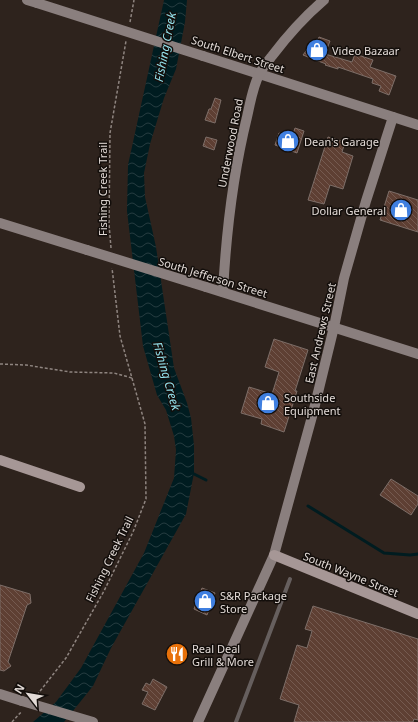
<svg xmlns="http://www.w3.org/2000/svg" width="418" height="722" font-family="'Noto Sans',sans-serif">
	<defs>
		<pattern id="water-waves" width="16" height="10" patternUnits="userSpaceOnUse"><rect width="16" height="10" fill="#001c20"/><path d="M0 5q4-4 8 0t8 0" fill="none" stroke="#253c40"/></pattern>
		<pattern id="building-back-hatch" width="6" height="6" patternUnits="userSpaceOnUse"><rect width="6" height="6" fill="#5e3f33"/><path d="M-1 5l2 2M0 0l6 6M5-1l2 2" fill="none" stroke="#755a50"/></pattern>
	</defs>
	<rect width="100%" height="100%" fill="#2e231d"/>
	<path fill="url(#water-waves)" d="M 164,0 L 187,0 L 185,22 L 176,69 L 164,98 L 150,144 L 144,173 L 145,197 L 156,247 L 174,368 L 187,403 L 191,418 L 194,445 L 194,473 L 186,514 L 111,648 L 93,686 L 64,722 L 33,722 L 56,702 L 81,668 L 144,553 L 174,478 L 176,450 L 174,436 L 166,410 L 157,395 L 143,346 L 127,211 L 128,165 Z"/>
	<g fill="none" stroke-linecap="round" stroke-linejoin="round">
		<g stroke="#001c20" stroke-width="3">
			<path d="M 190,472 L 206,480"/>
			<path d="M 308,506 L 384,553 L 410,555 L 418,554"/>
		</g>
	</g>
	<g fill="url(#building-back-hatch)" stroke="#7d6e68">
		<path d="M 319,37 L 330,41 L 325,54 L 352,62 L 355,54 L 373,60 L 370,67 L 396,76 L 389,95 L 379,91 L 381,86 L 372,83 L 373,79 L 338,67 L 338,69 L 325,65 L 326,64 L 303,55 L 312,43 L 316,44 Z"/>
		<path d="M 215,98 L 221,100 L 215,123 L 205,120 L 209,109 L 211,109 Z"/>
		<path d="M 295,128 L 304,131 L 297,153 L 275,145 L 279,133 L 292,137 Z"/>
		<path d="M 206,137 L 217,140 L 214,150 L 203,146 Z"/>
		<path d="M 328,137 L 345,142 L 342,152 L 353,156 L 343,189 L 330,185 L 324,204 L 308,200 Z"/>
		<path d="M 389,191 L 418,200 L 418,232 L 380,220 Z"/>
		<path d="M 274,339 L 308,350 L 295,391 L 297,391 L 284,432 L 261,424 L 262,419 L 241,413 L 249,387 L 272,394 L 279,372 L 265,367 Z"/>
		<path d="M 391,479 L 418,496 L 418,504 L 411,515 L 380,495 Z"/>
		<path d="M 0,585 L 30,594 L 31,603 L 27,605 L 8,662 L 11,666 L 4,671 L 0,670 Z"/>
		<path d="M 202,588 L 215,593 L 207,615 L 194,609 Z"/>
		<path d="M 313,606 L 418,639 L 418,720 L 414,719 L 413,722 L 294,722 L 299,705 L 280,699 L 297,645 L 307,648 L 312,631 L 305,629 Z"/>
		<path d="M 174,644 L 186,648 L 180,664 L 168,659 Z"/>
		<path d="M 153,679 L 167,687 L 155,710 L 142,704 L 148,692 L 142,690 L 146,683 L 150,685 Z"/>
	</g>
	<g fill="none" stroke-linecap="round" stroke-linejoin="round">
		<g stroke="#8f8580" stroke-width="1.5" stroke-dasharray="3 2" stroke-linecap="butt">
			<path d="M 130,22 L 134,0"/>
			<path d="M 111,248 L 109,224 L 110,133 L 126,41"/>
			<path d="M 0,364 L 26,365 L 70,372 L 114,373 L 132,378"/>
			<path d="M 37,695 L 66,658 L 104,591 L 133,532 L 146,499 L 145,424 L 120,336 L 112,268"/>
			<path d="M 12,722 L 22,711"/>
		</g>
		<path stroke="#665f5e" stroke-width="4" d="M 236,722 L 290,579"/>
		<g stroke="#8a7f7e" stroke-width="10">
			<path d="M 27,0 L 37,3"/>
			<path d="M 203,56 L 418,125"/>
			<path d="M 0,223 L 87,250"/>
			<path d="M 206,287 L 418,354"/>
			<path d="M 223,292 C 226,234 233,174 247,117 C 250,104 253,85 260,73 C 263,67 268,61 272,56 C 288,35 304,17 324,0"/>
			<path d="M 0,694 L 22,701"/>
			<path d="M 198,722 L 274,555 L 313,413 L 334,327 L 344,278 L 366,201 L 393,117"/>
		</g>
		<g stroke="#a69796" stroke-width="10">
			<path d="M 0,460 L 80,487"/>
			<path d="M 274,555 L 418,614"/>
		</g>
		<g stroke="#8a7f7e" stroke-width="10">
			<path d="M 37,3 L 203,56"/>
			<path d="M 87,250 L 206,287"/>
			<path d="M 22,701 L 93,722"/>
		</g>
	</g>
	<defs>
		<g id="shop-disc" transform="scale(1.15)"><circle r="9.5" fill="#3f7fe0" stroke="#130e0b"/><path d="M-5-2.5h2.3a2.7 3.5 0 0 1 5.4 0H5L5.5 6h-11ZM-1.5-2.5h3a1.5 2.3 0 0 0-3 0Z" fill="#fff"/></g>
		<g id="restaurant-disc" transform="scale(1.15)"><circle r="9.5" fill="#e8710a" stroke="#130e0b"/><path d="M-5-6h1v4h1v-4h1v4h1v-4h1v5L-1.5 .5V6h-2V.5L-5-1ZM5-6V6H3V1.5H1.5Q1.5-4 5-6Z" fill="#fff"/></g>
	</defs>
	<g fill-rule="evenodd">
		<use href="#shop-disc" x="317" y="50"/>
		<use href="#shop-disc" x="288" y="141"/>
		<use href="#shop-disc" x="401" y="210"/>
		<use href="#shop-disc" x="268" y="403"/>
		<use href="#shop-disc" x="205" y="601"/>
		<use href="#restaurant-disc" x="177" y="654"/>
	</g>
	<g text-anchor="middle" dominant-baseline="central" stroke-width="3" stroke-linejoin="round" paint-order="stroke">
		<g font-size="11" fill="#e3dbd7" stroke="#130e0b" text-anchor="start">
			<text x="332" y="50">Video Bazaar</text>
			<text x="304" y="141">Dean's Garage</text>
			<text x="386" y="210" text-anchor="end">Dollar General</text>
			<text x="284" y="397">Southside<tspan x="284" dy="13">Equipment</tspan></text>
			<text x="220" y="595">S&amp;R Package<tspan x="220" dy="13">Store</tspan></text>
			<text x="192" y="648">Real Deal<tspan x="192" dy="13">Grill &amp; More</tspan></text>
		</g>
		<g font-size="11" fill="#e3dbd7" stroke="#130e0b">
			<text transform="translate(238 54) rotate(18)">South Elbert Street</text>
			<text transform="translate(230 143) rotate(-79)">Underwood Road</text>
			<text transform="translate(102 189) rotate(-90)">Fishing Creek Trail</text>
			<text transform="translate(213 277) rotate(17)">South Jefferson Street</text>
			<text transform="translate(320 333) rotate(-77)">East Andrews Street</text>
			<text transform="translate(109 559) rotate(-64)">Fishing Creek Trail</text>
			<text transform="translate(351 574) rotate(22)">South Wayne Street</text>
		</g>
		<g font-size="12" font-style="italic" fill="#93e1ec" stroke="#130e0b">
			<text transform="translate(165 47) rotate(-79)">Fishing Creek</text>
			<text transform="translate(167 376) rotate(74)">Fishing Creek</text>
		</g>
	</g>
	<g transform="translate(28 694) rotate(301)" stroke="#130e0b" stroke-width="3" paint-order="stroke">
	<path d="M0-3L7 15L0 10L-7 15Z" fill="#e3dbd7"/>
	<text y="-6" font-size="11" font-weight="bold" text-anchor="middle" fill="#e3dbd7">N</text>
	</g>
</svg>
